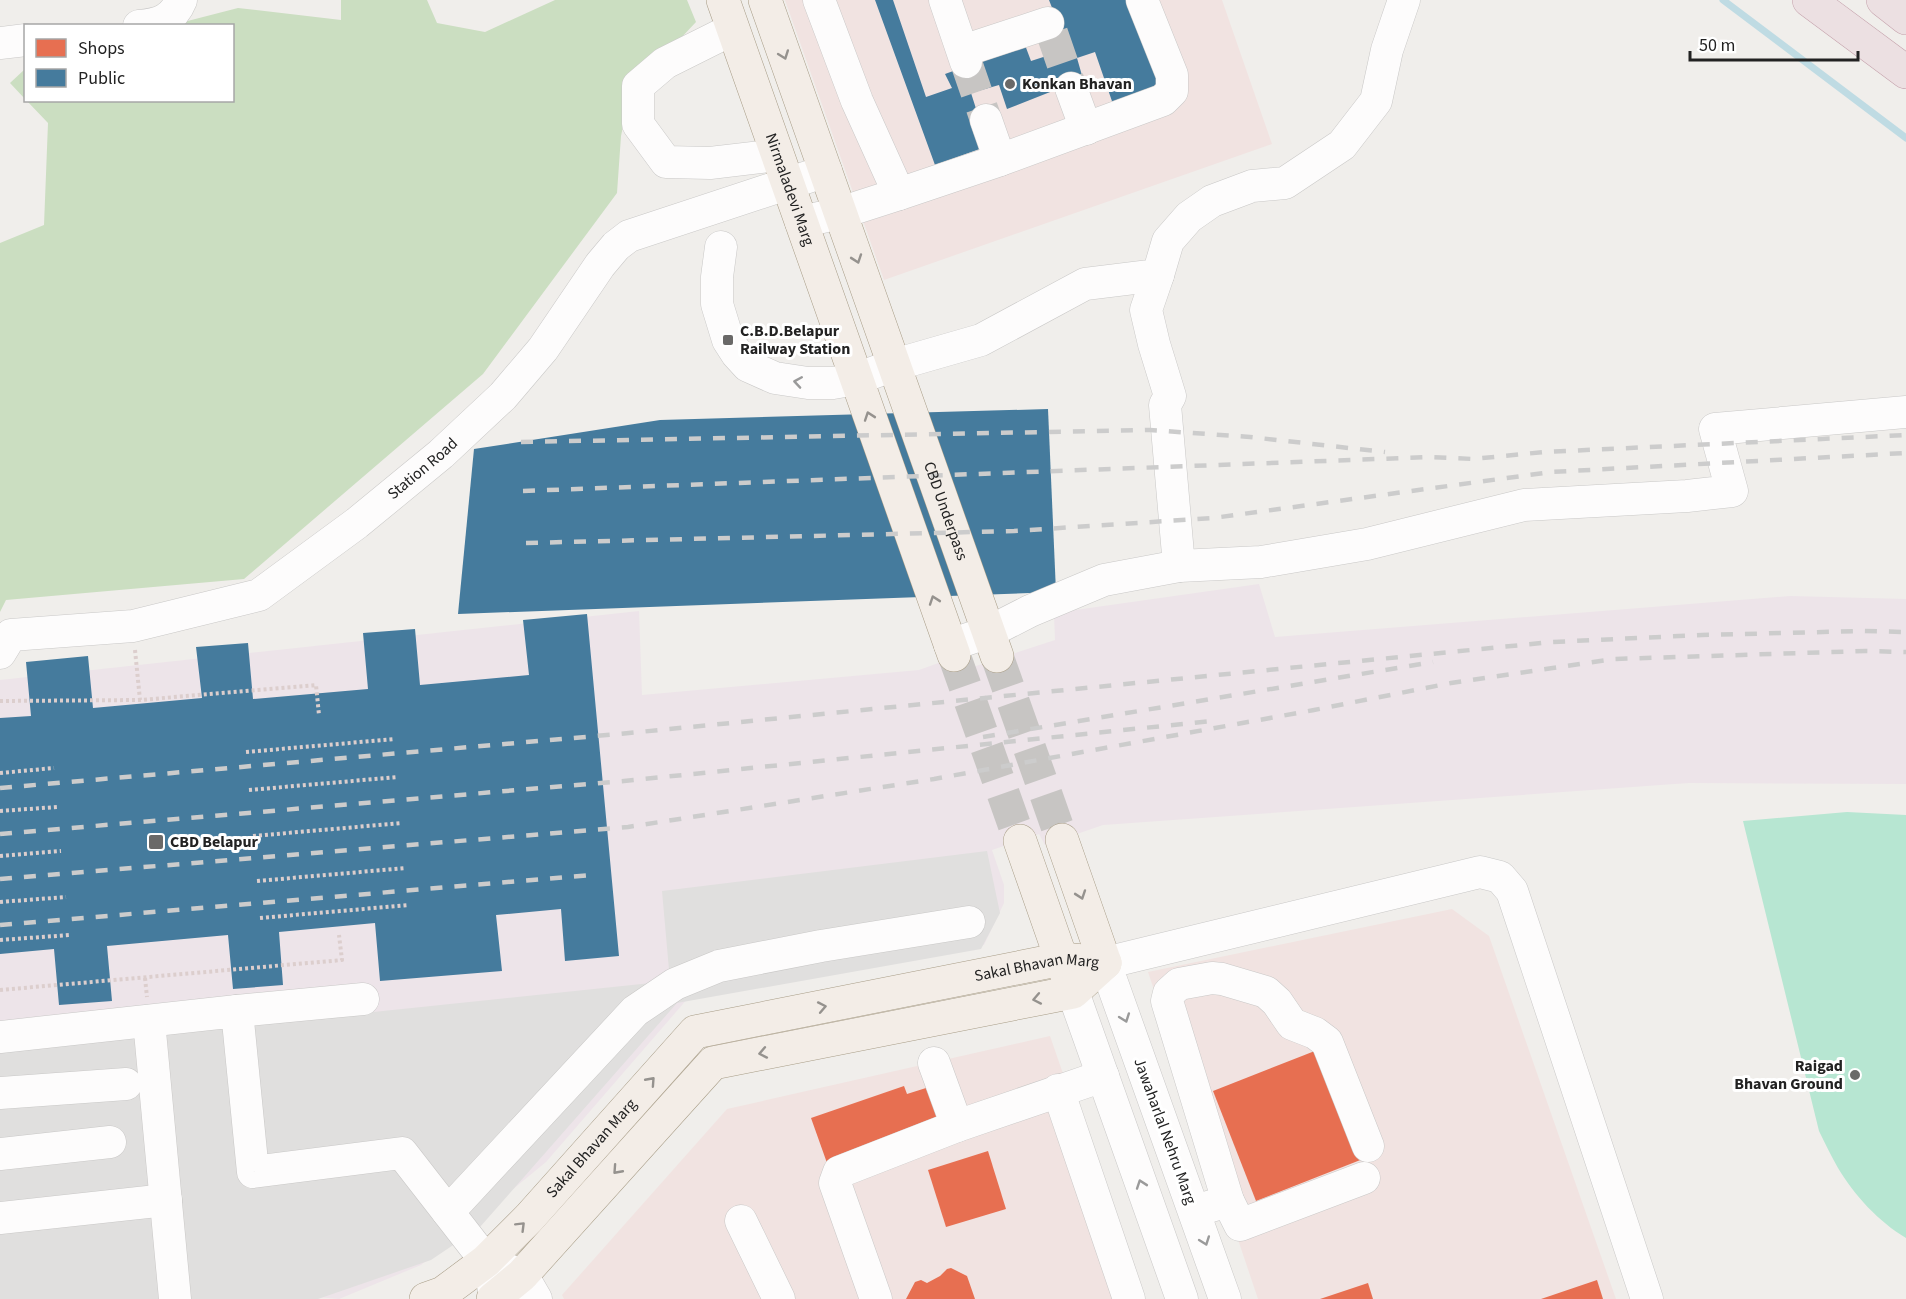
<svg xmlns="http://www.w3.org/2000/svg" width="1906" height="1299" font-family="'Source Sans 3',sans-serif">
	<rect width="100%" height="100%" fill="#f0eeeb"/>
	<g fill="#f1e3e1">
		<path d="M 785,0 L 1222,0 L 1272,144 L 884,280 Z"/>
		<path d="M 1452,909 L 1489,936 L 1616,1299 L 1258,1299 L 1148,972 Z"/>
		<path d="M 1050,1036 L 1141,1299 L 564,1299 L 562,1295 L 727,1109 Z"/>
	</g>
	<path fill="#ede4e9" d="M 1259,584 L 1275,637 L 1790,596 L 1906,599 L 1906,784 L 1689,783 L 1103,825 L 1045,845 L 1039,834 L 992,850 L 1004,885 L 1004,903 L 984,945 L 689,997 L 546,1162 L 421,1265 L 339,1299 L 285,1294 L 269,1299 L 0,1299 L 0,680 L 639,611 L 642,695 L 919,670 L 969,652 L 973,667 L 1055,640 L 1054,613 Z"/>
	<g fill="#cbdec1">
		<path d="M 341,0 L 427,0 L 437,23 L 485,32 L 555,0 L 687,0 L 696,22 L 630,92 L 621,136 L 617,193 L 483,374 L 244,579 L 6,600 L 0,612 L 0,243 L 44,225 L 48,123 L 27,101 L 232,100 L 232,26 L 172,25 L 238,8 L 341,20 Z"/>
		<path d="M 25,69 L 25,99 L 10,83 Z"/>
	</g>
	<path fill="#b7e6d2" d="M 1847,812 L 1906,815 L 1906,1238 C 1879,1222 1854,1195 1838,1168 C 1831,1156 1825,1143 1819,1131 L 1743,821 Z"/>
	<path fill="#e0dfde" d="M 987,851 L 1000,913 L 981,949 L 677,1003 L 480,1227 L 431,1260 L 318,1299 L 0,1299 L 0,1051 L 670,981 L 662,891 Z"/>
	<g fill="#e76f51">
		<path d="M 1325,1047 L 1368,1157 L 1256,1201 L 1213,1091 Z"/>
		<path d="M 904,1086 L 907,1094 L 926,1088 L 938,1117 L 827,1163 L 811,1118 Z"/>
		<path d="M 988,1151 L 1006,1209 L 946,1227 L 928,1170 Z"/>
		<path d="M 951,1268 L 967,1276 L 975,1299 L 906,1299 L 915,1282 L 921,1280 L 927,1283 L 940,1276 L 947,1269 Z"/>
		<path d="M 1597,1280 L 1603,1299 L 1541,1299 Z"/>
		<path d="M 1368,1283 L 1373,1299 L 1320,1299 Z"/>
	</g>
	<g fill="#457b9d">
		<path d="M 875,0 L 893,0 L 926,97 L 952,88 L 945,74 L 1025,45 L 1031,61 L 1068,49 L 1049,0 L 1128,0 L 1162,82 L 1114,107 L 1095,52 L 1077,58 L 1083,79 L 1007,109 L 999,85 L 971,93 L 988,146 L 935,165 Z"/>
		<path d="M 1048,409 L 1056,592 L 458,614 L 474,449 L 660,420 Z"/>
		<path d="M 587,614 L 619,956 L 565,961 L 561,909 L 496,915 L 502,971 L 380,981 L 375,923 L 279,932 L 283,985 L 233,989 L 228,935 L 107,946 L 112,1001 L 59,1005 L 54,949 L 0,954 L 0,718 L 31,716 L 26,662 L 88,656 L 93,708 L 202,698 L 196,647 L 248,643 L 253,699 L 368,689 L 363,633 L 415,629 L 420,685 L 529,675 L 523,620 Z"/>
	</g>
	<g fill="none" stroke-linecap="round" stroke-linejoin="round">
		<path stroke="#bfdbe3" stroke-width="7" d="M 1723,0 L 1906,138"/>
		<g stroke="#c7c5c3" stroke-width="32" stroke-dasharray="32 16" stroke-linecap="butt">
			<path d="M 1052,33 L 1071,88"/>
			<path d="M 966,62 L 986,120"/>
		</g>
		<g stroke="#c7c5c3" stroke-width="33" stroke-dasharray="33 16" stroke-linecap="butt">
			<path d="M 954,655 L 1020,841"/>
			<path d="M 997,656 L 1062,840"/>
		</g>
		<g stroke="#c9c8c7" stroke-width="33">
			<g id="minor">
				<path d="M 819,0 L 857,101 L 899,194 L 1000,160 L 1163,100 L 1172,91 L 1172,75 L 1142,0"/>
				<path d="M 945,0 L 966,62"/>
				<path d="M 139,26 C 159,24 173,20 181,0"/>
				<path d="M 733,29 L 665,63 L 638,86 L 638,124 L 666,162 L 710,163 L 777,155"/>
				<path d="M 0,43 L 26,40"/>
				<path d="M 963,51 L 1048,23"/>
				<path d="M 1071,88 L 1086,129"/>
				<path d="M 986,120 L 1000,160"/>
				<path d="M 801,222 L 840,213 L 899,194"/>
				<path d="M 721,247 L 717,277 L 717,304 L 728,340 L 737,354 L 748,366 L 775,378 L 808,383 L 833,383 L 856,379 L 894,365 L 981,340 L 1085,284 L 1158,275 L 1168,241 L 1189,217 L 1212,201 L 1252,186 L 1285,183 L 1342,145 L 1376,101 L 1387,50 L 1404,0"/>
				<path d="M 1179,566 L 1261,562 L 1367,544 L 1524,505 L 1687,496 L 1732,491 L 1715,429 L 1906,412"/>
				<path d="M 950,645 L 989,632 L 1030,611 L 1104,580 L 1179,566 L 1165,405 L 1170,396 L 1154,344 L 1146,310 L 1158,275"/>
				<path id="s1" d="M 0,653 L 11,635 L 133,626 L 259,595 L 357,523 L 441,454 L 503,396 L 543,349 L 600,265 L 616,246 L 629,236 L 826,171"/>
				<path d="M 1073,992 L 1182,1299"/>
				<path d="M 237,1011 L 363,999"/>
				<path d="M 149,1021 L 175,1299"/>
				<path d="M 0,1037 L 237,1011 L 253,1172 L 402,1153 L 486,1261 L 497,1299"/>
				<path d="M 934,1063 L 957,1126 L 1103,1076"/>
				<path d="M 1058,1090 L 1129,1299"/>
				<path d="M 0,1093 L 126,1084"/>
				<path d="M 0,1154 L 110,1142"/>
				<path d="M 1228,1201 L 1167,1001 L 1169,993 L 1179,984 L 1212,978 L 1222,979 L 1266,992 L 1277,1002 L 1292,1024 L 1315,1033 L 1327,1042 L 1368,1146"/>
				<path d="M 1208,1207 L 1228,1201 L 1240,1225 L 1364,1178"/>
				<path d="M 448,1212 L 635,1011 L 675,984 L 719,966 L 821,946 L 969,922"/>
				<path d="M 0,1218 L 166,1200"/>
				<path d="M 741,1221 L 779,1299"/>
				<path d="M 498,1266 L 522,1275 L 536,1299"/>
				<path d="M 876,1299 L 835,1183 L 839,1172 L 957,1126"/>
				<path d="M 1225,1299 L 1105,963 L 1480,872 L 1500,877 L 1512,891 L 1647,1299"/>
			</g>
		</g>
		<g stroke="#a79c86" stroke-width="34">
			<g id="major">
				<path id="s2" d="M 723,0 L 954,655"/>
				<path id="s3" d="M 765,0 L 997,656"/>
				<path d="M 1062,840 L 1105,963"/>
				<path d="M 1020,841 L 1069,981"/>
				<path id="s4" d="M 426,1299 L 443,1293 L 486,1261 L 529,1218 L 695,1032 L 1062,959 L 1105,963"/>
				<path d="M 493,1299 L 522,1275 L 713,1063 L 1073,992 L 1105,963"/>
			</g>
		</g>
		<g stroke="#c5a2ac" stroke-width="34">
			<g id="highway">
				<path d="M 1809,0 L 1906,72"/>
				<path d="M 1883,0 L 1906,18"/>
			</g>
		</g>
		<g stroke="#dccecd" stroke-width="4" stroke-dasharray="3 3" stroke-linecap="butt">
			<path d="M 135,650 L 140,700"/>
			<path d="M 0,701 L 140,700 L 316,685 L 319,715"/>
			<path d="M 246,752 L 395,739"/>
			<path d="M 0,773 L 54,768"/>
			<path d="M 249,790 L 398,777"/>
			<path d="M 0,811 L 57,807"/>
			<path d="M 253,836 L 402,823"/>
			<path d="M 0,856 L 61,851"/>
			<path d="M 257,881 L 406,868"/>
			<path d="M 0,902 L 66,897"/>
			<path d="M 260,918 L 409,905"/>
			<path d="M 0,940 L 70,935"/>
			<path d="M 145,978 L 147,997"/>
			<path d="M 0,990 L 342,960 L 339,935"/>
		</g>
		<use href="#minor" stroke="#fdfcfc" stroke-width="32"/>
		<use href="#major" stroke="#f3ede7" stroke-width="33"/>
		<use href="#highway" stroke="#ece0e2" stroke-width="33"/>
		<g stroke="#ccc" stroke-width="4.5" stroke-dasharray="12 12" stroke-linecap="butt">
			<path d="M 521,442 L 1150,430 L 1250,437 L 1385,452"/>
			<path d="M 523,491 L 1430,457 L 1473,459 L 1544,452 L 1906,435"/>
			<path d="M 526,543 L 1014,531 L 1213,518 L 1551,472 L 1906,453"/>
			<path d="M 983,737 L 1433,662"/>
			<path d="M 0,788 L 619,734 L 1552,642 L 1702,635 L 1864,631 L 1906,632"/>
			<path d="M 0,834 L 624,781 L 1212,721"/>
			<path d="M 0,879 L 628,827 L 934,779 L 1314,710 L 1451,683 L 1614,659 L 1865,651 L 1906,652"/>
			<path d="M 0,925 L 591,875"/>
		</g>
	</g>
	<defs><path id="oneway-chevron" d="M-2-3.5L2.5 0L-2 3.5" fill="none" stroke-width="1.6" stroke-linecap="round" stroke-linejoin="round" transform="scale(1.5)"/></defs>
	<g stroke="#95928e">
		<use href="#oneway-chevron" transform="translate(784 55) rotate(70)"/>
		<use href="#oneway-chevron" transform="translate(857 259) rotate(71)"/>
		<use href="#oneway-chevron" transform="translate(869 416) rotate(-109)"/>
		<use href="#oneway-chevron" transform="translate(934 600) rotate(-109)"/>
		<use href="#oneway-chevron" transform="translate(1081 895) rotate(71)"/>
		<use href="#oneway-chevron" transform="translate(1037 999) rotate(169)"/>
		<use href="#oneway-chevron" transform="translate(822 1007) rotate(-11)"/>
		<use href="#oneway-chevron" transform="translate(763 1053) rotate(169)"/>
		<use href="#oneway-chevron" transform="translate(651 1081) rotate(-48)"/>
		<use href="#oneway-chevron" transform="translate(617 1170) rotate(132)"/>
		<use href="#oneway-chevron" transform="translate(521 1226) rotate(-45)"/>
	</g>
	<g stroke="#9a9a9a">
		<use href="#oneway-chevron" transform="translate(798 382) rotate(-171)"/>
		<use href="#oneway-chevron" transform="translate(1125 1018) rotate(70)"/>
		<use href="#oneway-chevron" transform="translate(1141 1184) rotate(-109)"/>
		<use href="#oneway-chevron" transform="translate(1205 1241) rotate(70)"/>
	</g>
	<g fill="#6a6968" stroke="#fff" stroke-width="2">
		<circle cx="1010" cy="84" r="6"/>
		<rect x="722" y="334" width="12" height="12" rx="3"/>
		<rect x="148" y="834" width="16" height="16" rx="3"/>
		<circle cx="1855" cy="1075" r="6"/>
	</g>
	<g text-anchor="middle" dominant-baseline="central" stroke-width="6" stroke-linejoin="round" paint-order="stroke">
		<g font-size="16" font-weight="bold" fill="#222" stroke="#fff" text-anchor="start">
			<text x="1022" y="84">Konkan Bhavan</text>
			<text x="740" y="331">C.B.D.Belapur<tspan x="740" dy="18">Railway Station</tspan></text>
			<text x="170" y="842">CBD Belapur</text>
			<text x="1843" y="1066" text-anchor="end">Raigad<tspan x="1843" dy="18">Bhavan Ground</tspan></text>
		</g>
		<g font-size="16" fill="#222" stroke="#fff">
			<text stroke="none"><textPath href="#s2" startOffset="201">Nirmaladevi Marg</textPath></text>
			<text stroke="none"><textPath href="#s1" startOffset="480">Station Road</textPath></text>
			<text stroke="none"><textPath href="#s3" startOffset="542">CBD Underpass</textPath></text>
			<text stroke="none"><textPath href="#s4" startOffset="730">Sakal Bhavan Marg</textPath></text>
			<text transform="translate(1165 1131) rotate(70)">Jawaharlal Nehru Marg</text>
			<text stroke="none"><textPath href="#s4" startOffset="226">Sakal Bhavan Marg</textPath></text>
		</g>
	</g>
	<rect x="24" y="24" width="210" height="78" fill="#ffffff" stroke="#a7a7a7" stroke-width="1.5"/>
	<rect x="36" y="39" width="30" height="18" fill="#e76f51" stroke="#a7a7a7" stroke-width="1.5"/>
	<text x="78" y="54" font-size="18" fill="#222222">Shops</text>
	<rect x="36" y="69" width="30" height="18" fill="#457b9d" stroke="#a7a7a7" stroke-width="1.5"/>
	<text x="78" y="84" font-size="18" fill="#222222">Public</text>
	<path d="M1690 51v9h168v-9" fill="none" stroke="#222222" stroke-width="3"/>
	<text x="1699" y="51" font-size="18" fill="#222222" stroke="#ffffff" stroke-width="4.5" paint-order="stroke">50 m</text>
</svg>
